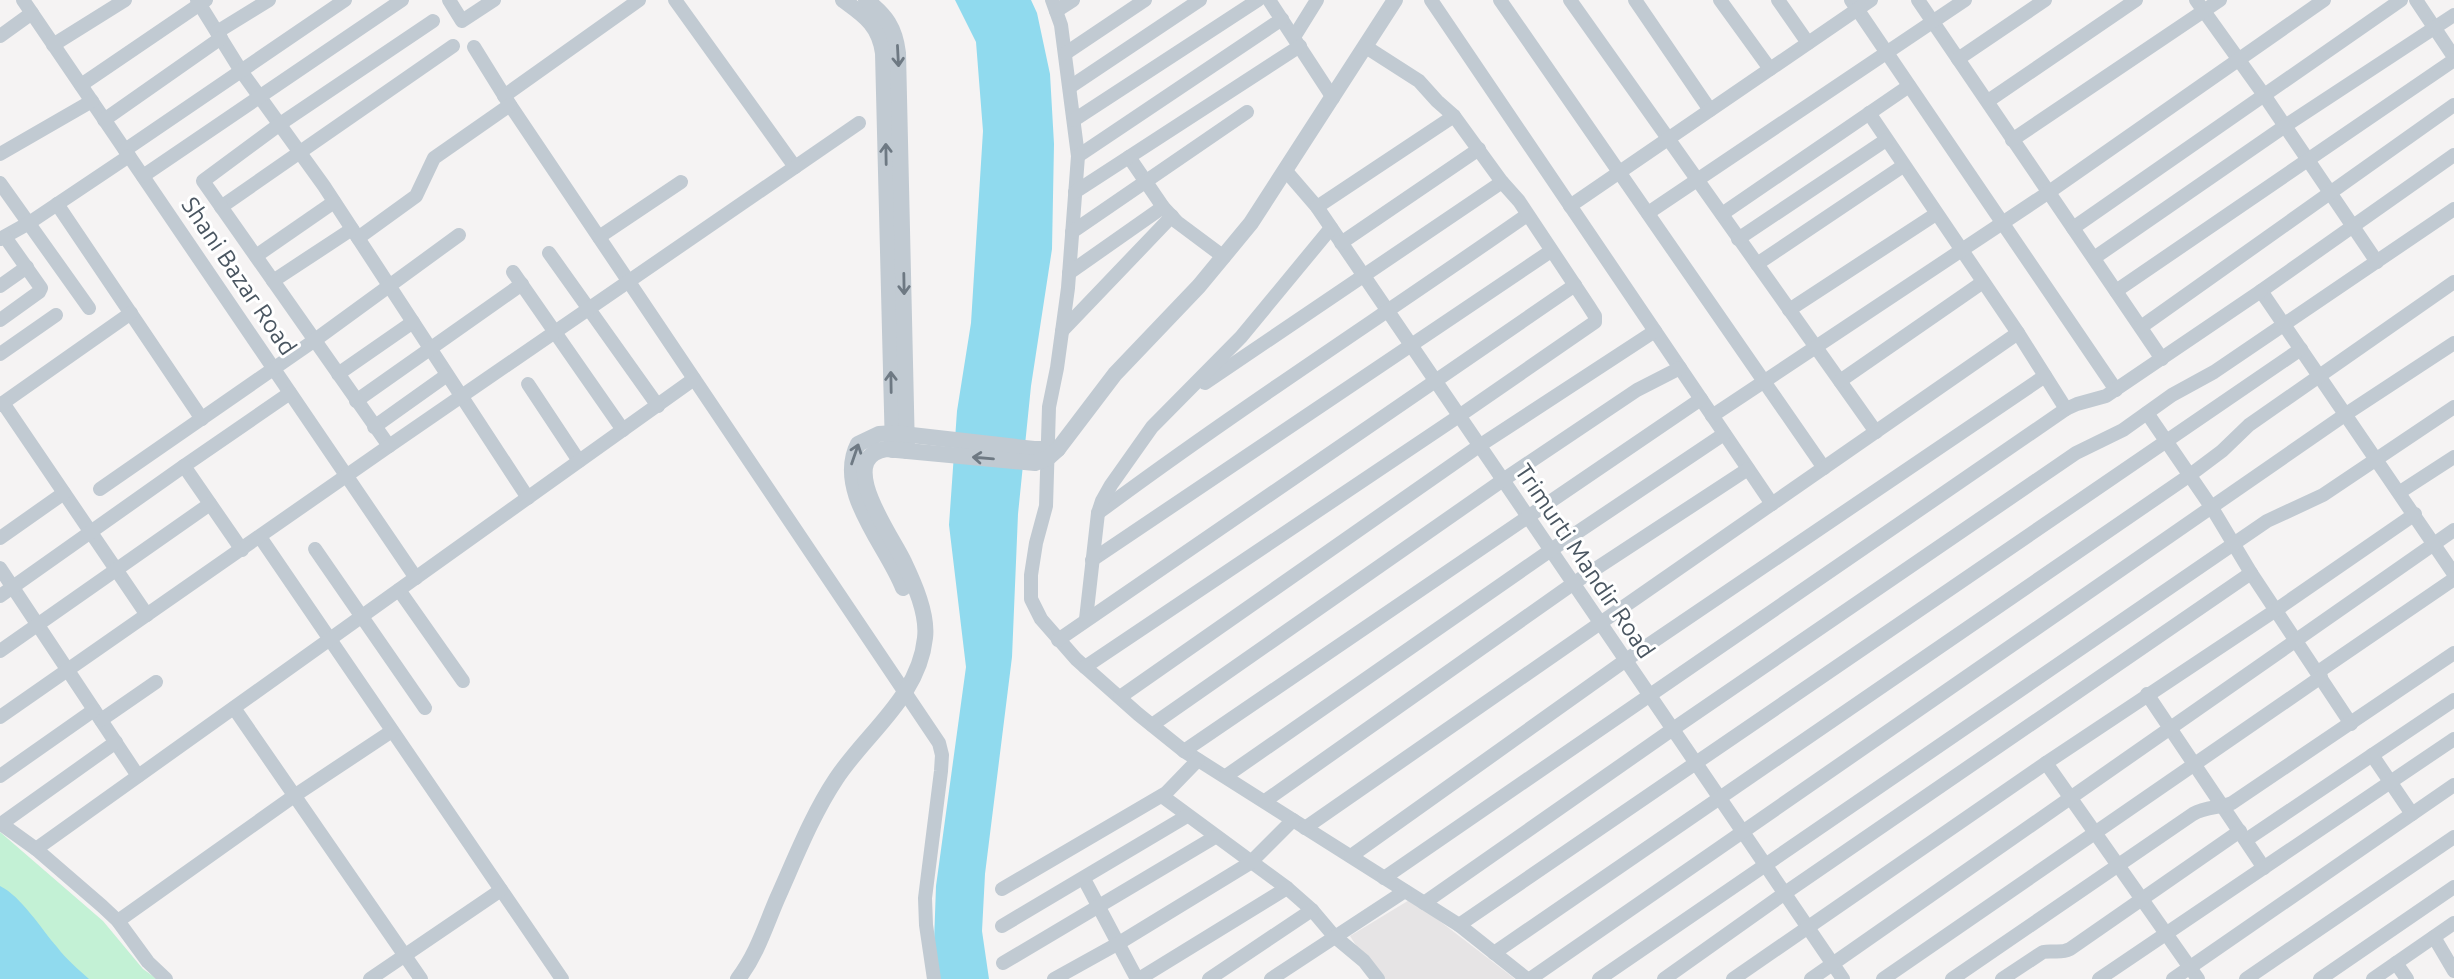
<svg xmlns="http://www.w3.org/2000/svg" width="2454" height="979" font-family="Ubuntu,sans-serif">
	<rect width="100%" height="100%" fill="#f5f3f3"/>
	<path fill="#e6e4e5" d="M 1411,899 L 1515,979 L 1378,979 L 1350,936 Z"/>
	<path fill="#c3f1d5" d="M 0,832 L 103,921 L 143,969 L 157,979 L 0,979 Z"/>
	<g fill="#90daee">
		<path d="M 955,0 L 1031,0 L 1037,13 L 1050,74 L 1054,144 L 1052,249 L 1031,386 L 1018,514 L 1012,657 L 985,874 L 982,931 L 989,979 L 940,979 L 934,943 L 936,886 L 966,667 L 949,525 L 957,411 L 971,323 L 983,131 L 976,42 Z"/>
		<path d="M 0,886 C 21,896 42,930 57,947 C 66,959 78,969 89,979 L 0,979 Z"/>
	</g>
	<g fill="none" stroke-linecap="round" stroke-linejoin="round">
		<g stroke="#c1cad2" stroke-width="14">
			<path d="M 23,0 L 416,578"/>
			<path d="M 197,0 L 241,71 L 324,186 L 528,498"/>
			<path d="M 449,0 L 462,21 L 494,0"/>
			<path d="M 675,0 L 795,167"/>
			<path d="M 1052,0 L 1061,25 L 1078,156 L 1068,288 L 1057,368 L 1049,407 L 1046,506 L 1036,543 L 1031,575 L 1031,599 L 1041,619 L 1076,659 L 1138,714 L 1184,751 L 1459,925 L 1527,979"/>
			<path d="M 1269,0 L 1333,98"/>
			<path d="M 1431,0 L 1772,504"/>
			<path d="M 1500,0 L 1824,468"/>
			<path d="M 1570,0 L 1876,432"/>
			<path d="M 1635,0 L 1710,110"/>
			<path d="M 1720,0 L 1770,69"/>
			<path d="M 1778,0 L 1808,43"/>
			<path d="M 1851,0 L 2116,390"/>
			<path d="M 1918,0 L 2162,359"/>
			<path d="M 2196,0 L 2264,95 L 2377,262"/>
			<path d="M 2416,0 L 2454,57"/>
			<path d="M 1056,11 L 1073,0"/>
			<path d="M 217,32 L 269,0"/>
			<path d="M 0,36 L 32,13"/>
			<path d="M 1294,37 L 1317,0"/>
			<path d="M 53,45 L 125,0"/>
			<path d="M 474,47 L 510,105 L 939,743 L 942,755 L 941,771 L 925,898 L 926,925 L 934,979"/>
			<path d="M 1066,53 L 1145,0"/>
			<path d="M 1958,59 L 2045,0"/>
			<path d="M 81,85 L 206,0"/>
			<path d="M 1070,87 L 1200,0"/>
			<path d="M 504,96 L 639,0"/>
			<path d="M 1988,101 L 2136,0"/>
			<path d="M 1869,113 L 2018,333 L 2066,409"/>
			<path d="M 104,120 L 221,38"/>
			<path d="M 1074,120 L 1258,0"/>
			<path d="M 2012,140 L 2220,0"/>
			<path d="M 125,150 L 345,0"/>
			<path d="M 0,154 L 92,101"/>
			<path d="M 2454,155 L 2261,291 L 2454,574"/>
			<path d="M 1078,156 L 1282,19"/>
			<path d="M 1129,157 L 1163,207 L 1177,222 L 1224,257"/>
			<path d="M 1286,171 L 1317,207 L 1843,979"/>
			<path d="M 143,176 L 402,0"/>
			<path d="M 0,183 L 89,308"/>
			<path d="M 1075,192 L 1300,46"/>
			<path d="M 57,204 L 202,419"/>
			<path d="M 1570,206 L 1871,0"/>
			<path d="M 221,207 L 453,46"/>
			<path d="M 1317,207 L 1454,116"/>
			<path d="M 1648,213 L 1965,0"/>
			<path d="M 1722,214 L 1909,86"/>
			<path d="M 2073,228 L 2401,0"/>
			<path d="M 1072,232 L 1247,112"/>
			<path d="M 599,237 L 681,182"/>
			<path d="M 358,238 L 416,196 L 434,158 L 510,105"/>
			<path d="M 0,239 L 29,223 L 129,156"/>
			<path d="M 1738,239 L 1886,140"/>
			<path d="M 1341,243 L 1479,149"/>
			<path d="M 549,253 L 658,406"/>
			<path d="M 256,256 L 334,202"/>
			<path d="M 2094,258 L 2285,126 L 2454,15"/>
			<path d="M 1757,264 L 1903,166"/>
			<path d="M 513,272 L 623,430"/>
			<path d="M 1069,273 L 1163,207"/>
			<path d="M 273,281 L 352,229"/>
			<path d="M 0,286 L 27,267"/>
			<path d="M 2116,291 L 2454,60"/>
			<path d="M 1789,310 L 1936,214"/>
			<path d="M 0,320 L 39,292 L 41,288 L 5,237"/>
			<path d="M 2141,327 L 2454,105"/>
			<path d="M 1062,331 L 1172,216"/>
			<path d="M 0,354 L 56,315"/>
			<path d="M 338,374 L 413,322"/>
			<path d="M 1840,381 L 1983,282"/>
			<path d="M 1205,383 L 1502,182"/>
			<path d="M 528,384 L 579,461"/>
			<path d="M 356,401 L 522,284"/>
			<path d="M 3,403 L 147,615"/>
			<path d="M 0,405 L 131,313"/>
			<path d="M 2147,413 L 2212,508 L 2251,573 L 2351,724"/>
			<path d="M 1712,416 L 2049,192 L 2324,0"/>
			<path d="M 374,427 L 447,375"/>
			<path d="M 389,446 L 203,181 L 280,124 L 433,21"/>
			<path d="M 100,489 L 315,340 L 459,235"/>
			<path d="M 2400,492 L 2454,457"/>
			<path d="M 1098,513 C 1238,409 1384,315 1527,215"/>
			<path d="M 260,537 L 562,979"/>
			<path d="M 0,538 L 64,493"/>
			<path d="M 315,549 L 425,708"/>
			<path d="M 242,550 L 184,466 L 290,393"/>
			<path d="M 1092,560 L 1551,251"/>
			<path d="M 0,568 L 138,776"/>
			<path d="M 399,590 L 463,681"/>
			<path d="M 0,596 L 184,466"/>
			<path d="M 1086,619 L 1098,513 L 1102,501 L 1111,485 L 1152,427 L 1241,337 L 1331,228"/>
			<path d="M 1058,640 L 1575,285"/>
			<path d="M 0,651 L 210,504"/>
			<path d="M 1085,667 L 1459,416 L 1595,322 L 1595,316 L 1588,305 L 1519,201 L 1502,182 L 1454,116 L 1437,101 L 1419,81 L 1366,47"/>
			<path d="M 2318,672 L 2454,579"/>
			<path d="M 2147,694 L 2264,868"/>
			<path d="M 1120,697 L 1479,446 L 1655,331"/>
			<path d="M 234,708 L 421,979"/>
			<path d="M 0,717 L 389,446 L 859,123"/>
			<path d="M 101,720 L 156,682"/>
			<path d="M 1152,725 L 1503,480 L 1637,390 L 1680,368"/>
			<path d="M 1184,751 L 1701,399"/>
			<path d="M 2372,755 L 2412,814"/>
			<path d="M 2046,763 L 2198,979"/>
			<path d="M 0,776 L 94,710"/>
			<path d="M 1226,776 L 1551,550 L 1724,434"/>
			<path d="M 1162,796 L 1287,888 L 1312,910 L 1334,936 L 1364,961 L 1378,979"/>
			<path d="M 1265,801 L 1574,583 L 1748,469"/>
			<path d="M 0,823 L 36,849 L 102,906 L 118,921 L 148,962 L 166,979"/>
			<path d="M 1,824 L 116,742"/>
			<path d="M 1305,828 L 2018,333"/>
			<path d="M 2246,840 L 2454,700"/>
			<path d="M 36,849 L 694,379"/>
			<path d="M 1351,856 L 1626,660 L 2045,376"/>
			<path d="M 1384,878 L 2066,409 L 2077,404 L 2106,396 L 2261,291"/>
			<path d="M 1084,879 L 1137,979"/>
			<path d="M 1002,889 L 1166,793 L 1198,760"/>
			<path d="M 1424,903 L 1673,729 L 2076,453 L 2123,430 L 2172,395 L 2214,372 L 2454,209"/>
			<path d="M 118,921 L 294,796 L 392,731"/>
			<path d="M 1459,925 L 2301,349"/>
			<path d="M 1002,926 L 1187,816"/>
			<path d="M 2434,937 L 2454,971"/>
			<path d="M 1494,953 L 2190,475 L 2222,451 L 2249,425 L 2454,282"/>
			<path d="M 1003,963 L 1215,837"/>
			<path d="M 2396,963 L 2407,979"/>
			<path d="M 370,979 L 501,890"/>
			<path d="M 1054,979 L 1119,943 L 1250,863 L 1293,820"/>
			<path d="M 1139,979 L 1287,888"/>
			<path d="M 1209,979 L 1312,910"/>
			<path d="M 1271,979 L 1405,891"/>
			<path d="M 1530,979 L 2346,414 L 2454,343"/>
			<path d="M 1599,979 L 2267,521 L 2323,495 L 2454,407"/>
			<path d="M 1664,979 L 1785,893 L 2251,573"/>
			<path d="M 1733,979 L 2046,763 L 2276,610 L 2415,514"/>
			<path d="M 1811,979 L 2454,530"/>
			<path d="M 1883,979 L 2321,677"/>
			<path d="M 1952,979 L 2193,814 C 2206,807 2219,808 2232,803 L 2454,653"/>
			<path d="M 2002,979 L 2043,952 C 2053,950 2060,954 2070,949 L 2240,831"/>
			<path d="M 2099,979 L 2454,739"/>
			<path d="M 2173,979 L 2454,785"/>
			<path d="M 2246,979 L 2454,837"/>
			<path d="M 2320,979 L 2454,887"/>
			<path d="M 2373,979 L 2454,923"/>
		</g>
		<g stroke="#c1cad2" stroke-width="16">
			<path d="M 843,0 C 865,16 879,25 883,53 L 893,450"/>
			<path d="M 866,0 C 886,15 895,28 898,53 L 907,451"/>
			<path d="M 903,588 C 887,546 834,491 858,444 L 879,434 L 894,433 L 1034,449 L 1058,449"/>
			<path d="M 738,979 C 757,954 765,927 777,899 C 795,859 812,815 836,779 C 866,733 919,697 925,638 C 928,614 914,583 904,562 C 894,539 833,458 886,449 L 1035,463 L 1048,458 L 1058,449 L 1115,374 L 1199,286 L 1251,223 L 1395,0"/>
		</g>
	</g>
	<defs><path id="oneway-shaft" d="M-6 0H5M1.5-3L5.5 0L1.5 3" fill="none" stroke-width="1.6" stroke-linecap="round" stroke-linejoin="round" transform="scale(1.75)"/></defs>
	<g stroke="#6e7983">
		<use href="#oneway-shaft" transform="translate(898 56) rotate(87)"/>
		<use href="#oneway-shaft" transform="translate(886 154) rotate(-91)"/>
		<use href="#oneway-shaft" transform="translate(904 284) rotate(89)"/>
		<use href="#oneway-shaft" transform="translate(891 382) rotate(-91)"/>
		<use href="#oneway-shaft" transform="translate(855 454) rotate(-71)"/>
		<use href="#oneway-shaft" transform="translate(983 458) rotate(-175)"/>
	</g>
	<g text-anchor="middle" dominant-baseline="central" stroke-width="6" stroke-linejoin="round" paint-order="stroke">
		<g font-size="24" fill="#4a5661" stroke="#fff">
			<text transform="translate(239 276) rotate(56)">Shani Bazar Road</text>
			<text transform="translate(1585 561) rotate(56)">Trimurti Mandir Road</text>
		</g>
	</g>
</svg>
